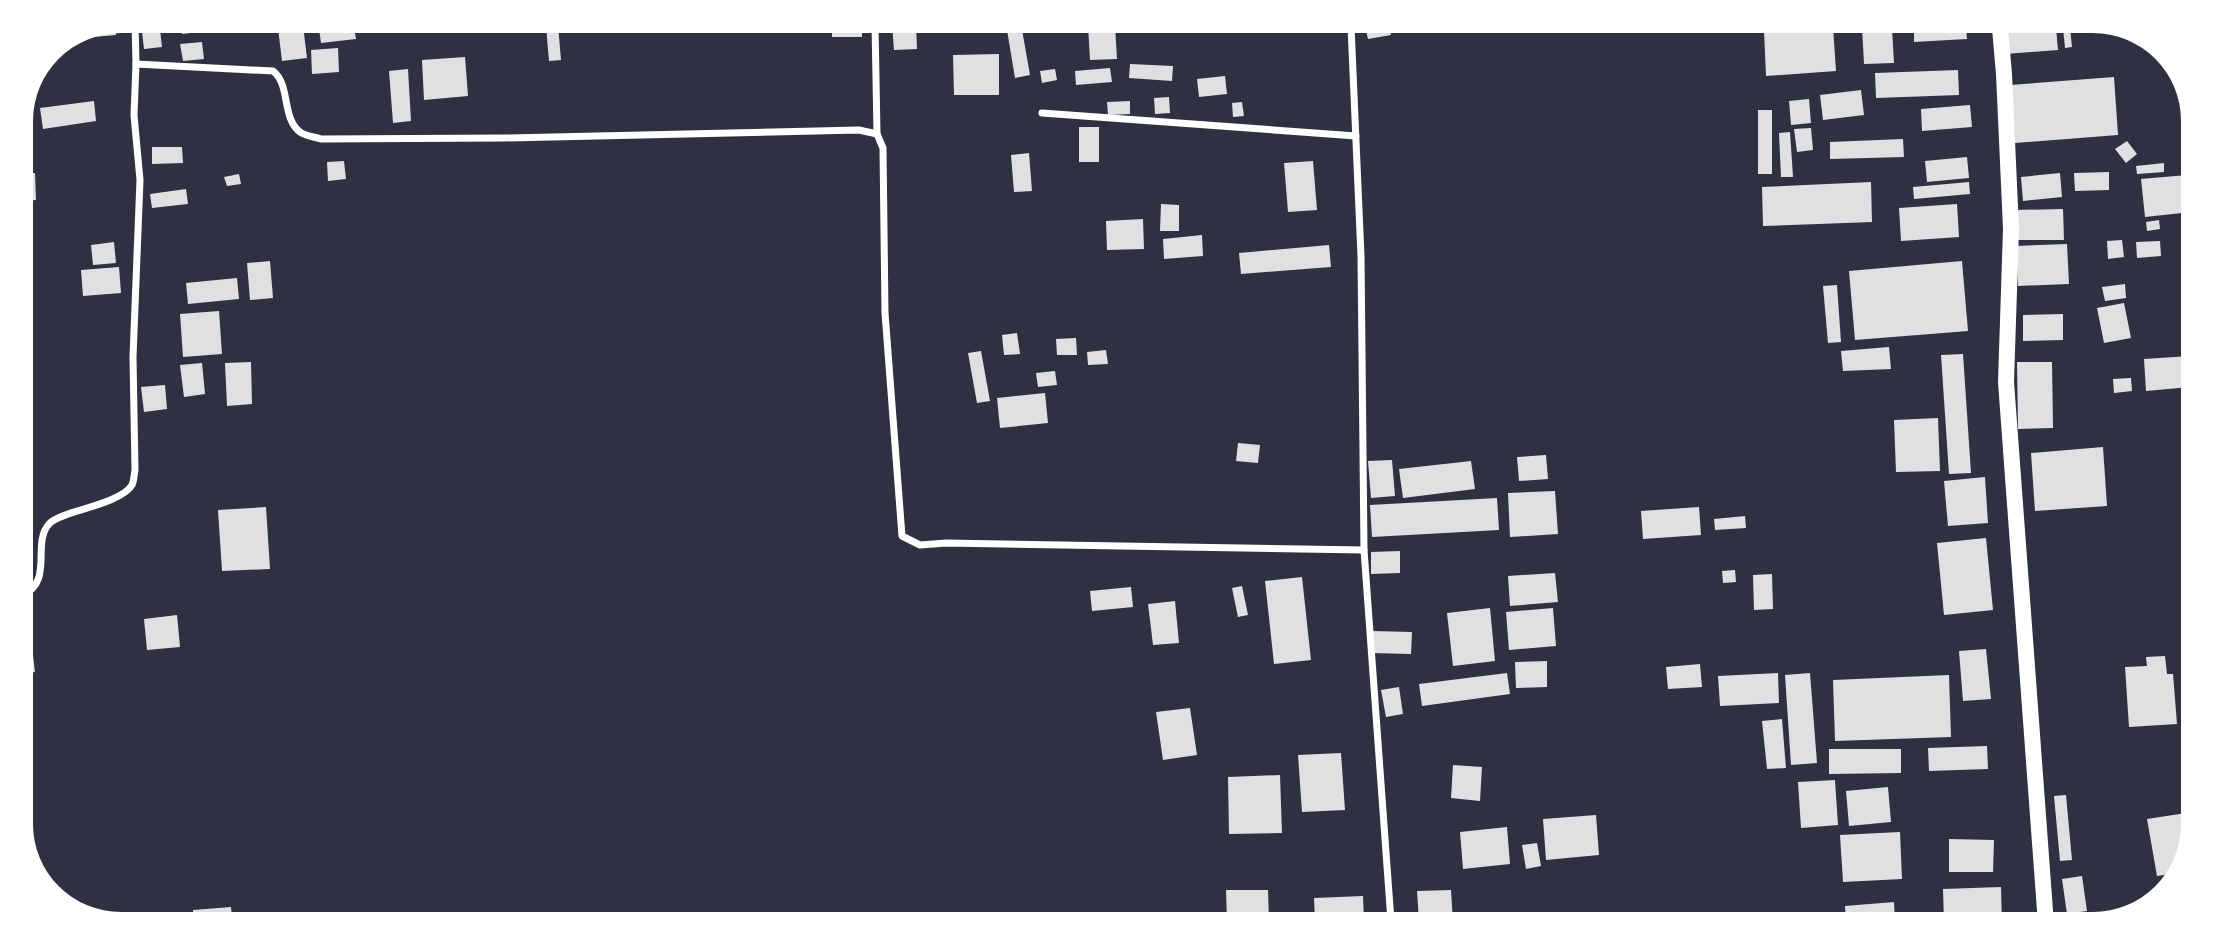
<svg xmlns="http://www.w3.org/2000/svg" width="2214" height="945" font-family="Raleway,sans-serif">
	<rect width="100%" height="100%" fill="#2d3142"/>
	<g fill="#e0e0e3">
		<path d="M 159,21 L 162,47 L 144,49 L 141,23 Z"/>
		<path d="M 181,21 L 198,21 L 199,32 L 182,34 Z"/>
		<path d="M 318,22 L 353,22 L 356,39 L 321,43 Z"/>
		<path d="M 115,23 L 116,35 L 82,38 L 81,37 Z"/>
		<rect x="832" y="24" width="30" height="13"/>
		<path d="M 892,24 L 916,24 L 917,49 L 894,50 Z"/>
		<path d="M 1006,24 L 1021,24 L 1030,75 L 1015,78 Z"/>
		<path d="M 303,25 L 307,58 L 282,61 L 278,28 Z"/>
		<path d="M 558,25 L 561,60 L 549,61 L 546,26 Z"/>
		<path d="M 1088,25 L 1115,25 L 1117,59 L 1090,60 Z"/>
		<path d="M 1365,26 L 1389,26 L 1391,35 L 1368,39 Z"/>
		<path d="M 1737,27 L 1759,27 L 1760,31 L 1737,33 Z"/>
		<path d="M 1833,27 L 1836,71 L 1766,76 L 1764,31 Z"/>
		<path d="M 1862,27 L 1892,28 L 1894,63 L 1864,64 Z"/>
		<path d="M 1914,28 L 1966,28 L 1967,39 L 1914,42 Z"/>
		<path d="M 2003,28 L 2056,28 L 2058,50 L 2005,54 Z"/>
		<path d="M 2063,28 L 2070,28 L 2072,47 L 2065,48 Z"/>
		<path d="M 202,42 L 204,59 L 183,61 L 180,44 Z"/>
		<path d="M 338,48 L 339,72 L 312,74 L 311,50 Z"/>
		<path d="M 999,54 L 999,95 L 954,95 L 953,55 Z"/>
		<path d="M 465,57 L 468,96 L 424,100 L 422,60 Z"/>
		<path d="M 1130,64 L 1173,66 L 1172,81 L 1129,78 Z"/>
		<path d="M 1110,68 L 1112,82 L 1076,85 L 1075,71 Z"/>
		<path d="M 408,69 L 411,121 L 393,123 L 389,71 Z"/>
		<path d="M 1055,69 L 1057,80 L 1042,83 L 1040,71 Z"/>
		<path d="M 1958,70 L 1959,95 L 1876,98 L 1875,73 Z"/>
		<path d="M 1225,76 L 1227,94 L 1199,97 L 1197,79 Z"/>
		<path d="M 2114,77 L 2118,135 L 2015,143 L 2010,85 Z"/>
		<path d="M 1861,90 L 1864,115 L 1823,120 L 1820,95 Z"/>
		<path d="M 1169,97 L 1170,113 L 1155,114 L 1154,98 Z"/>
		<path d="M 1809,99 L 1811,123 L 1791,125 L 1789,101 Z"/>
		<path d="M 94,101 L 96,121 L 43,129 L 40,108 Z"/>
		<path d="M 1130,101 L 1130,114 L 1108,115 L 1107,102 Z"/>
		<path d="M 1242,102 L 1244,116 L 1233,117 L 1232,103 Z"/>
		<path d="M 1970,105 L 1972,127 L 1922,131 L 1921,109 Z"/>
		<rect x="1758" y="110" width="14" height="64"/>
		<rect x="1079" y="127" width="20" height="35"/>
		<path d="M 1811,128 L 1813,150 L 1797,152 L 1794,129 Z"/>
		<path d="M 1790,132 L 1793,177 L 1781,177 L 1779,133 Z"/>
		<path d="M 1903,139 L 1904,157 L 1830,159 L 1830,142 Z"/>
		<path d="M 2127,141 L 2137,154 L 2126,163 L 2115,149 Z"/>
		<path d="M 152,147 L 182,147 L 183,163 L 152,164 Z"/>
		<path d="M 1029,153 L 1032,191 L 1014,192 L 1011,155 Z"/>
		<path d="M 1967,157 L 1969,178 L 1927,182 L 1925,161 Z"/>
		<path d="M 344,161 L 346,179 L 328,181 L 327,162 Z"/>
		<path d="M 1313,161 L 1317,210 L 1288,212 L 1284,163 Z"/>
		<path d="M 2164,163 L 2164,172 L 2137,174 L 2136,166 Z"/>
		<path d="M 2109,172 L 2109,190 L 2075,191 L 2074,173 Z"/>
		<path d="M 35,173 L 36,200 L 21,201 L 21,174 Z"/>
		<path d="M 2060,173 L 2062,197 L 2023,201 L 2021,177 Z"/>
		<path d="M 239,174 L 241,184 L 227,186 L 224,177 Z"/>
		<path d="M 2187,175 L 2191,212 L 2145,217 L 2141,179 Z"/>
		<path d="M 1871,182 L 1872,222 L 1763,226 L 1762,187 Z"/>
		<path d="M 1969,182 L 1970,194 L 1914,199 L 1913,187 Z"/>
		<path d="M 186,189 L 188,204 L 152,208 L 150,194 Z"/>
		<path d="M 1161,204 L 1179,205 L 1179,231 L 1160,231 Z"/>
		<path d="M 1957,204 L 1959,237 L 1901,241 L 1899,208 Z"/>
		<path d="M 2063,209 L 2064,240 L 2015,240 L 2015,210 Z"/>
		<path d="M 1143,219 L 1144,249 L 1107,250 L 1106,221 Z"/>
		<path d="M 2159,220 L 2160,229 L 2147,231 L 2146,222 Z"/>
		<path d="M 1202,235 L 1203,256 L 1164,259 L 1163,239 Z"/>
		<path d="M 2122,240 L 2124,257 L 2108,259 L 2107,241 Z"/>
		<path d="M 2160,241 L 2161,256 L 2137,258 L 2136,242 Z"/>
		<path d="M 114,242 L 116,263 L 93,265 L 91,245 Z"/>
		<path d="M 2067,244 L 2069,284 L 2018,286 L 2016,246 Z"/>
		<path d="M 1329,245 L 1331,267 L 1241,274 L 1239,253 Z"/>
		<path d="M 270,261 L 273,298 L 250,300 L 247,263 Z"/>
		<path d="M 1962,261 L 1968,331 L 1855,340 L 1849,271 Z"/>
		<path d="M 119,267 L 121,293 L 83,296 L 81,270 Z"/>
		<path d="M 237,278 L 239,299 L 188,304 L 186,283 Z"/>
		<path d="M 2125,284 L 2126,298 L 2105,301 L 2102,287 Z"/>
		<path d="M 1837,285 L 1841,342 L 1828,343 L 1823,286 Z"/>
		<path d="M 2124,303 L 2131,338 L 2104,343 L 2097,308 Z"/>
		<path d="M 219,311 L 222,354 L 183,357 L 180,314 Z"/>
		<path d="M 2063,314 L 2063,340 L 2023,341 L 2023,315 Z"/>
		<path d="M 1017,333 L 1020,354 L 1004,355 L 1002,335 Z"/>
		<path d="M 1076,338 L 1077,355 L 1057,355 L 1056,339 Z"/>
		<path d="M 1889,347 L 1891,369 L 1843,371 L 1841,351 Z"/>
		<path d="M 1106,350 L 1108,364 L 1088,365 L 1087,352 Z"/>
		<path d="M 981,351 L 990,401 L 977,403 L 968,353 Z"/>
		<path d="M 1963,354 L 1971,473 L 1949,474 L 1941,355 Z"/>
		<path d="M 2190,356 L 2190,387 L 2146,391 L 2144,359 Z"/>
		<path d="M 251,362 L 252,404 L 227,406 L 225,363 Z"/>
		<path d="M 2017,362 L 2052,362 L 2053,428 L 2018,429 Z"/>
		<path d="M 202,363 L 205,394 L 184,397 L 180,365 Z"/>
		<path d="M 1055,371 L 1057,385 L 1038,387 L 1036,373 Z"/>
		<path d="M 2131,378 L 2132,391 L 2114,393 L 2113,379 Z"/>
		<path d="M 165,385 L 167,409 L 144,412 L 141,387 Z"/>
		<path d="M 1045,393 L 1048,423 L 1000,428 L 997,398 Z"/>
		<path d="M 1938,418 L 1940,471 L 1896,472 L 1894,420 Z"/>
		<path d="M 1238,443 L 1260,445 L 1258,463 L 1236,461 Z"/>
		<path d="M 2103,447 L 2107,506 L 2035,511 L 2031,453 Z"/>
		<path d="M 1546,455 L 1548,479 L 1519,481 L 1517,457 Z"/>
		<path d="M 1392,460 L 1395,496 L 1371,498 L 1368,461 Z"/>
		<path d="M 1471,461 L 1475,489 L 1403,498 L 1399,469 Z"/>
		<path d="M 1985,477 L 1988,523 L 1948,526 L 1944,481 Z"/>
		<path d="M 1555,491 L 1558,534 L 1510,537 L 1508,493 Z"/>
		<path d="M 1497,498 L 1499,530 L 1372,537 L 1370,505 Z"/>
		<path d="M 266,507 L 270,569 L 222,571 L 218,510 Z"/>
		<path d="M 1699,507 L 1701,535 L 1643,539 L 1641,511 Z"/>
		<path d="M 1745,516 L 1746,528 L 1715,530 L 1714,519 Z"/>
		<path d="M 1986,538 L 1993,610 L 1944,615 L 1937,543 Z"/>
		<path d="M 1400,551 L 1400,573 L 1371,574 L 1371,552 Z"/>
		<path d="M 1735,570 L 1736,582 L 1723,583 L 1722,571 Z"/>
		<path d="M 1555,573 L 1558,602 L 1510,606 L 1508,576 Z"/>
		<path d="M 1772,574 L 1773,609 L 1754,610 L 1753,575 Z"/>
		<path d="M 1302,577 L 1311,660 L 1274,664 L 1265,581 Z"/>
		<path d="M 1242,586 L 1248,615 L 1238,617 L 1232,588 Z"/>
		<path d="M 1131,587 L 1133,607 L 1092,611 L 1090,591 Z"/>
		<path d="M 1175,601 L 1179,643 L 1153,645 L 1148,604 Z"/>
		<path d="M 1490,608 L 1495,661 L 1453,666 L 1447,613 Z"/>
		<path d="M 1553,608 L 1556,646 L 1509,650 L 1506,612 Z"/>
		<path d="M 177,615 L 180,647 L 147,650 L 144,619 Z"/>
		<path d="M 29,621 L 35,672 L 21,674 L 21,622 Z"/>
		<path d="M 1372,631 L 1412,632 L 1411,654 L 1371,653 Z"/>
		<path d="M 1986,649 L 1991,699 L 1963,701 L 1959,651 Z"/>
		<path d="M 2165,656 L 2167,674 L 2173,674 L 2177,724 L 2129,727 L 2125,667 L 2147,666 L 2146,657 Z"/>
		<path d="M 1547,661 L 1547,687 L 1516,688 L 1515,662 Z"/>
		<path d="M 1700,664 L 1702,687 L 1668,689 L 1666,667 Z"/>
		<path d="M 1507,673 L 1510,694 L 1422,706 L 1419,684 Z"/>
		<path d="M 1778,673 L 1779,703 L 1720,706 L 1718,676 Z"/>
		<path d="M 1810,673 L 1817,763 L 1791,765 L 1785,675 Z"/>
		<path d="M 1949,675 L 1951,737 L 1835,741 L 1833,680 Z"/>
		<path d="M 1399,687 L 1403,714 L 1386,717 L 1381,690 Z"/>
		<path d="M 1190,708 L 1197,755 L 1163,760 L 1156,712 Z"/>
		<path d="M 1782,719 L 1786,768 L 1767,769 L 1762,721 Z"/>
		<path d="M 1987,746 L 1988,769 L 1929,771 L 1928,748 Z"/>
		<path d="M 1829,749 L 1901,749 L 1901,773 L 1829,774 Z"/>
		<path d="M 1341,753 L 1345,810 L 1302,812 L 1298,755 Z"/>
		<path d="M 1453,765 L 1482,767 L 1480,801 L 1451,798 Z"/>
		<path d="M 1280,775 L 1282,833 L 1229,834 L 1228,777 Z"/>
		<path d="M 1835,780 L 1838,825 L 1801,828 L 1798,782 Z"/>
		<path d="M 1888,787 L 1891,822 L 1849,826 L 1846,791 Z"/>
		<path d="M 2066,795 L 2072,860 L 2060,861 L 2054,796 Z"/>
		<path d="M 2186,813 L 2186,862 L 2176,873 L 2157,876 L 2147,819 Z"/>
		<path d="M 1596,815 L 1599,855 L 1546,860 L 1543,819 Z"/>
		<path d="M 1507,827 L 1510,864 L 1463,869 L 1460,832 Z"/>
		<path d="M 1900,832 L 1902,879 L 1843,882 L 1840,835 Z"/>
		<path d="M 1949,839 L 1994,840 L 1993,872 L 1949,872 Z"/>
		<path d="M 1537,843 L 1541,866 L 1526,869 L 1522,845 Z"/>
		<path d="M 2082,876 L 2087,911 L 2067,914 L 2062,879 Z"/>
		<path d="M 2001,887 L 2002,924 L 1944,923 L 1943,889 Z"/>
		<path d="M 1226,890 L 1268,890 L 1269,921 L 1227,921 Z"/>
		<path d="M 1451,890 L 1453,922 L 1419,921 L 1417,891 Z"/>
		<path d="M 1363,896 L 1364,921 L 1315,921 L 1314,898 Z"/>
		<path d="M 1894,902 L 1895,923 L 1846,923 L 1845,906 Z"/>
		<path d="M 231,907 L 232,917 L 193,917 L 193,910 Z"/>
		<path d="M 1812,914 L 1813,923 L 1793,923 L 1792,916 Z"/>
	</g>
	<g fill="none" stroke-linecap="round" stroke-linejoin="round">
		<g stroke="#fff" stroke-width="7">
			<path d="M 135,21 L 136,64 L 273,71 C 291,85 281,117 300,132 C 305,136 315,137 321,139 L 503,138 L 859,130 L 877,134 L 883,148 L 885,313 L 902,536 L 920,545 L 946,543 L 1364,550"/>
			<path d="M 875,24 L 877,134"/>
			<path d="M 1351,26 L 1361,256 L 1364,550 L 1391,921"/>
			<path d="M 1042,113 L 1356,136"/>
			<path d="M 21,596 C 55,582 31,544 49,524 C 53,519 63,516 68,514 C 85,508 123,500 132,485 C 134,481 134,475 135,470 L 133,357 L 140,180 L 134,115 L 136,64"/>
		</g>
		<path stroke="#fff" stroke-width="16" d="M 2000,28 L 2004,74 L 2011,229 L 2006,382 L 2046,924"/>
	</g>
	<path d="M0 0H2214V945H0ZM121 33H2093A88 88 0 0 1 2181 121V824A88 88 0 0 1 2093 912H121A88 88 0 0 1 33 824V121A88 88 0 0 1 121 33Z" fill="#fff" fill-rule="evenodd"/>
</svg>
